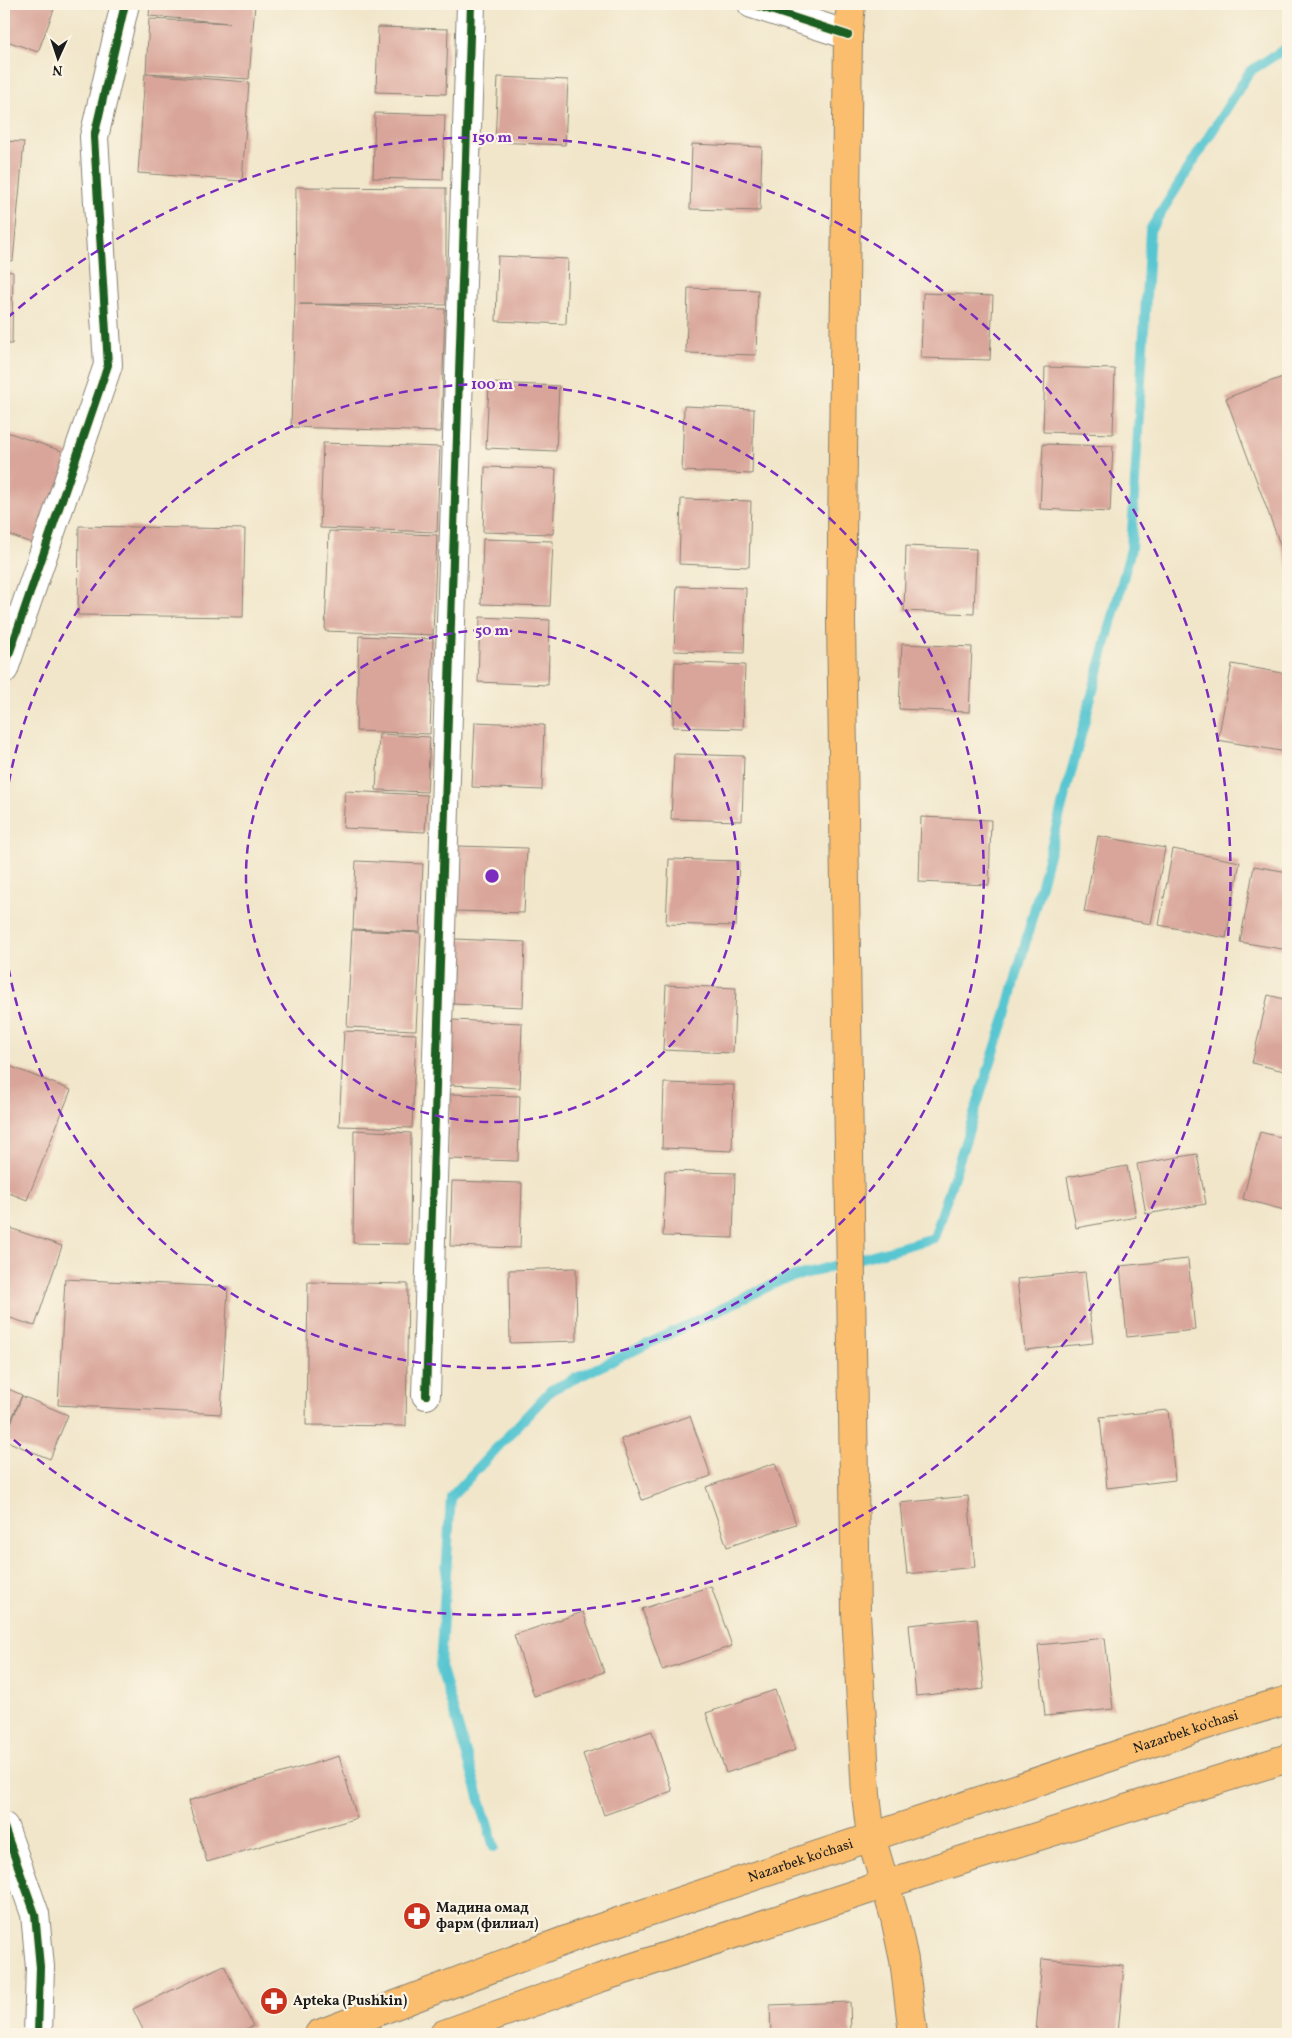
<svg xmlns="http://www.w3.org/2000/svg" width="1292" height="2038" font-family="Vollkorn,serif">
	<rect width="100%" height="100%" fill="#fcf5e5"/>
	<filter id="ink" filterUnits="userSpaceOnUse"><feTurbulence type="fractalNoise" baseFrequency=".02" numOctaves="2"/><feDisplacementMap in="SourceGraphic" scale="10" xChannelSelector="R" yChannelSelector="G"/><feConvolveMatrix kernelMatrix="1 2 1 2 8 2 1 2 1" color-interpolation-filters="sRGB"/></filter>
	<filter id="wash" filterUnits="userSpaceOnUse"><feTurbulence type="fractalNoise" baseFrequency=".0096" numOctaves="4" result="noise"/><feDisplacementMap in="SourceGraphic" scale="20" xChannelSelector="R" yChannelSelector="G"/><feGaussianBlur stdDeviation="1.12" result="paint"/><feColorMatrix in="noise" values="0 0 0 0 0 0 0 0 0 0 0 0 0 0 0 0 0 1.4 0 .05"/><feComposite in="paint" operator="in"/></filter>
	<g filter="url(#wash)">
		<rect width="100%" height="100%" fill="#f1e6ca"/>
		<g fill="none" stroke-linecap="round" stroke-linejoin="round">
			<path stroke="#59c6d1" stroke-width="10" d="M 494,1847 L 440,1666 L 451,1497 L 551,1390 L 782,1280 L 934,1238 L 1006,1015 L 1131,549 L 1150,230 L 1250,71 L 1288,47"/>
		</g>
		<g id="blocks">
			<g fill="#d9a59a">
				<path d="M 4,4 L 56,4 L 38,52 L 4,40 Z"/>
				<path d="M 150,4 L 255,4 L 249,79 L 146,73 L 149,19 L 230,23 L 149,16 Z"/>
				<path d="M 378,27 L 448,29 L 446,94 L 376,92 Z"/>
				<path d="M 145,74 L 249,82 L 242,181 L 138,173 Z"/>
				<path d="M 498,77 L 568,80 L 565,145 L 495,142 Z"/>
				<path d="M 375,113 L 445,115 L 443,180 L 373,178 Z"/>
				<path d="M 4,141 L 24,142 L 13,261 L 4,260 Z"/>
				<path d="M 692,144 L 762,147 L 760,211 L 690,209 Z"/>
				<path d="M 296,187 L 446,188 L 446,305 L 299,304 L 445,309 L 441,432 L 291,427 L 295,303 Z"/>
				<path d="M 498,256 L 568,259 L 566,324 L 496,321 Z"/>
				<path d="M 4,271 L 13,272 L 12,344 L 4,344 Z"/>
				<path d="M 688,288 L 758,290 L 756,355 L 686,353 Z"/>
				<path d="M 923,293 L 993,296 L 990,360 L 921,358 Z"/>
				<path d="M 1045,367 L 1115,369 L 1113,434 L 1043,432 Z"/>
				<path d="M 1288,375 L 1288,566 L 1226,398 Z"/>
				<path d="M 489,383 L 559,386 L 556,451 L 486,448 Z"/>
				<path d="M 684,406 L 754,409 L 752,474 L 682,471 Z"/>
				<path d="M 4,431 L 73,455 L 40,546 L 4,533 Z"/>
				<path d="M 323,443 L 440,447 L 437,532 L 320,528 Z"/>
				<path d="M 1043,444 L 1113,446 L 1110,512 L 1040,509 Z"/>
				<path d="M 485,467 L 556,469 L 553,534 L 483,532 Z"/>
				<path d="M 681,499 L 751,501 L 749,567 L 679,564 Z"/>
				<path d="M 79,526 L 245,529 L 243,617 L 78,615 Z"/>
				<path d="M 329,531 L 437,535 L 433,635 L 325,631 Z"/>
				<path d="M 483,539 L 553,541 L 550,606 L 481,604 Z"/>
				<path d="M 906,546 L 976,549 L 974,614 L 904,611 Z"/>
				<path d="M 677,586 L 746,588 L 744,653 L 674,651 Z"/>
				<path d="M 480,617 L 550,620 L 548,685 L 478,682 Z"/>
				<path d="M 359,636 L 433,639 L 430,734 L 356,731 Z"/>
				<path d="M 902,644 L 972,647 L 969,712 L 899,709 Z"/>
				<path d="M 675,662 L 745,665 L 743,729 L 673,727 Z"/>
				<path d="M 1232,664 L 1288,674 L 1288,739 L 1286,752 L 1218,740 Z"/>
				<path d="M 475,722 L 544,725 L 542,790 L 472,787 Z"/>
				<path d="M 379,734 L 430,737 L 427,792 L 376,790 Z"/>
				<path d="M 674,754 L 744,756 L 742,821 L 671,819 Z"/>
				<path d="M 345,791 L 427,795 L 425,832 L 343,828 Z"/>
				<path d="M 921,817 L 991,820 L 989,885 L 919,882 Z"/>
				<path d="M 1098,836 L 1165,848 L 1151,924 L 1084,912 Z"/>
				<path d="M 457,846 L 527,848 L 524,913 L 454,911 Z"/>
				<path d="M 1173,849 L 1240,862 L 1226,938 L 1159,925 Z"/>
				<path d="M 669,859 L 739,861 L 736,926 L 666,924 Z"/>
				<path d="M 356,861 L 423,864 L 420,932 L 353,929 Z"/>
				<path d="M 1254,866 L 1288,872 L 1288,950 L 1240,942 Z"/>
				<path d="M 352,930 L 421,933 L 416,1030 L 347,1027 Z"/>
				<path d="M 455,939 L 525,942 L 523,1007 L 453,1004 Z"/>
				<path d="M 666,985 L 736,988 L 733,1053 L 663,1050 Z"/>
				<path d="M 1268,995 L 1288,1000 L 1288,1072 L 1252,1063 Z"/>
				<path d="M 452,1020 L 522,1023 L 520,1088 L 450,1085 Z"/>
				<path d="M 344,1031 L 416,1034 L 412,1128 L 339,1126 Z"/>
				<path d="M 4,1064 L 71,1090 L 27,1200 L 4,1191 Z"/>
				<path d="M 664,1083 L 734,1085 L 732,1151 L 662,1148 Z"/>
				<path d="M 450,1094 L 520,1096 L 518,1161 L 448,1159 Z"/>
				<path d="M 354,1130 L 411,1133 L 410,1244 L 353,1243 Z"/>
				<path d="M 1260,1132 L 1288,1139 L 1288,1211 L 1243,1199 Z"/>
				<path d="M 1197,1154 L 1206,1204 L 1146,1214 L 1137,1164 Z"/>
				<path d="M 1127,1166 L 1136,1217 L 1076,1228 L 1067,1177 Z"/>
				<path d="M 665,1171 L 735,1173 L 733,1238 L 663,1236 Z"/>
				<path d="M 452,1181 L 522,1183 L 520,1248 L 450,1246 Z"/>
				<path d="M 4,1226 L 62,1246 L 35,1326 L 4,1316 Z"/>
				<path d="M 1188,1259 L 1195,1330 L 1127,1337 L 1120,1266 Z"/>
				<path d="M 576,1268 L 577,1341 L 510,1343 L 509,1270 Z"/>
				<path d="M 1085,1272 L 1093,1343 L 1025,1350 L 1017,1279 Z"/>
				<path d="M 65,1279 L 228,1287 L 221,1414 L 58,1405 Z"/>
				<path d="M 308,1282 L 408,1284 L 406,1426 L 306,1425 Z"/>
				<path d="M 4,1387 L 22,1395 L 4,1437 Z"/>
				<path d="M 22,1396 L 68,1415 L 50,1459 L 4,1440 Z"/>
				<path d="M 1168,1410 L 1175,1480 L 1107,1488 L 1100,1417 Z"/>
				<path d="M 690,1416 L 711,1476 L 642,1500 L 621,1439 Z"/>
				<path d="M 775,1463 L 796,1524 L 727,1547 L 706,1487 Z"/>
				<path d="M 968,1496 L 975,1567 L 907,1574 L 900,1503 Z"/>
				<path d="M 711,1586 L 732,1646 L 662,1670 L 642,1609 Z"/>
				<path d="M 583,1612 L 604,1672 L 534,1696 L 514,1635 Z"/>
				<path d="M 977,1618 L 984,1689 L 916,1696 L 909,1625 Z"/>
				<path d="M 1105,1638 L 1113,1709 L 1045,1716 L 1038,1645 Z"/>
				<path d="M 775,1690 L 796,1750 L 726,1773 L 706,1713 Z"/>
				<path d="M 652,1731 L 672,1791 L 604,1815 L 583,1754 Z"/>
				<path d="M 339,1756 L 357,1818 L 207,1862 L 188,1801 Z"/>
				<path d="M 1042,1959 L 1124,1966 L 1118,2034 L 1065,2034 L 1036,2032 Z"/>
				<path d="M 224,1965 L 253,2026 L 235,2034 L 145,2034 L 133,2009 Z"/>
				<path d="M 850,2002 L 851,2034 L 771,2034 L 770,2005 Z"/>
			</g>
		</g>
	</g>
	<g filter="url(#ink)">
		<use href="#blocks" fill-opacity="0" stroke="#868173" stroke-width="1"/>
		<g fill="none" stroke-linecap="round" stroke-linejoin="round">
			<g stroke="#868173" stroke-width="30">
				<g id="minor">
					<path d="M 752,4 L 848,35"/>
					<path d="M 4,669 L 108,365 L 94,137 L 125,4"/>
					<path d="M 426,1395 L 471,4"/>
					<path d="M 4,1827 L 35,1914 L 40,1967 L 38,2034"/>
				</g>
			</g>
			<g stroke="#868173" stroke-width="30">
				<g id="major">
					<path d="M 851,4 L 848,35 L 841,621 L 856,1612 L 866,1795 L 871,1837 L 895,1918 L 904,1960 L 913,2034"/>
					<path id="s1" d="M 319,2034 L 582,1934 L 1218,1721 L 1288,1700"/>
					<path d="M 444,2034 L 600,1978 L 886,1884 L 1288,1758"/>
				</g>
			</g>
			<use href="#minor" stroke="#fff" stroke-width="28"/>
			<use href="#major" stroke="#fabe6e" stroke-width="28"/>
			<g stroke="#fcf5e5" stroke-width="11">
				<g id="cycleway">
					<path d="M 752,4 L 848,35"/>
					<path d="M 4,669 L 108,365 L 94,137 L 125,4"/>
					<path d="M 426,1395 L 471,4"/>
					<path d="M 4,1827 L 35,1914 L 40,1967 L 38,2034"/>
				</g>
			</g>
			<use href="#cycleway" stroke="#1b5e20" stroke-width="8"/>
		</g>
	</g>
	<g fill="none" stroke="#7b2cbf" stroke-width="2.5" stroke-dasharray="9 6">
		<circle cx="492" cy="876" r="246"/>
		<path d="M4 812A492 492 0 1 1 4 940"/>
		<path d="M7 318A739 739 0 1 1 7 1434"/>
	</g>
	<defs>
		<g id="pharmacy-disc" transform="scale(1.4375)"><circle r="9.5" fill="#c8321e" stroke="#fcf5e5"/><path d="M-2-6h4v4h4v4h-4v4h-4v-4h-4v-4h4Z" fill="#fff"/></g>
	</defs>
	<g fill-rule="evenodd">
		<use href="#pharmacy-disc" x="417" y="1916"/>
		<use href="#pharmacy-disc" x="274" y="2001"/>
	</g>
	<g text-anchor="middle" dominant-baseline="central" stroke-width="4.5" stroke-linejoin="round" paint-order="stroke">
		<g font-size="14" fill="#1c1c1c" stroke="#fcf5e5">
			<text stroke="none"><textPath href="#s1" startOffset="918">Nazarbek ko'chasi</textPath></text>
			<text stroke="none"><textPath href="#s1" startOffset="512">Nazarbek ko'chasi</textPath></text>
		</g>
		<g font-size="14" font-weight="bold" fill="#1c1c1c" stroke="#fcf5e5" text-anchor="start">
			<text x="436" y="1908">Мадина омад<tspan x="436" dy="16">фарм (филиал)</tspan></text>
			<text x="293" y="2001">Apteka (Pushkin)</text>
		</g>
	</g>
	<circle cx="492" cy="876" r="8" fill="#7b2cbf" stroke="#fcf5e5" stroke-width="2.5"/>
	<g font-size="15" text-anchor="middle" font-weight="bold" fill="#7b2cbf" stroke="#fcf5e5" stroke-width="4.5" stroke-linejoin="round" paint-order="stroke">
		<text x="492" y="142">150 m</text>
		<text x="492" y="389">100 m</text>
		<text x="492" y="635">50 m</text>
	</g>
	<rect width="1292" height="2038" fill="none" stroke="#fcf5e5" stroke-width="20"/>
	<g transform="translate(58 58) rotate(183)" stroke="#fcf5e5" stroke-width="4" paint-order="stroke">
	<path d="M0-4L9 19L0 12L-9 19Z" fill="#1c1c1c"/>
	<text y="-8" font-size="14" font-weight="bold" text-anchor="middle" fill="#1c1c1c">N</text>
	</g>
</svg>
